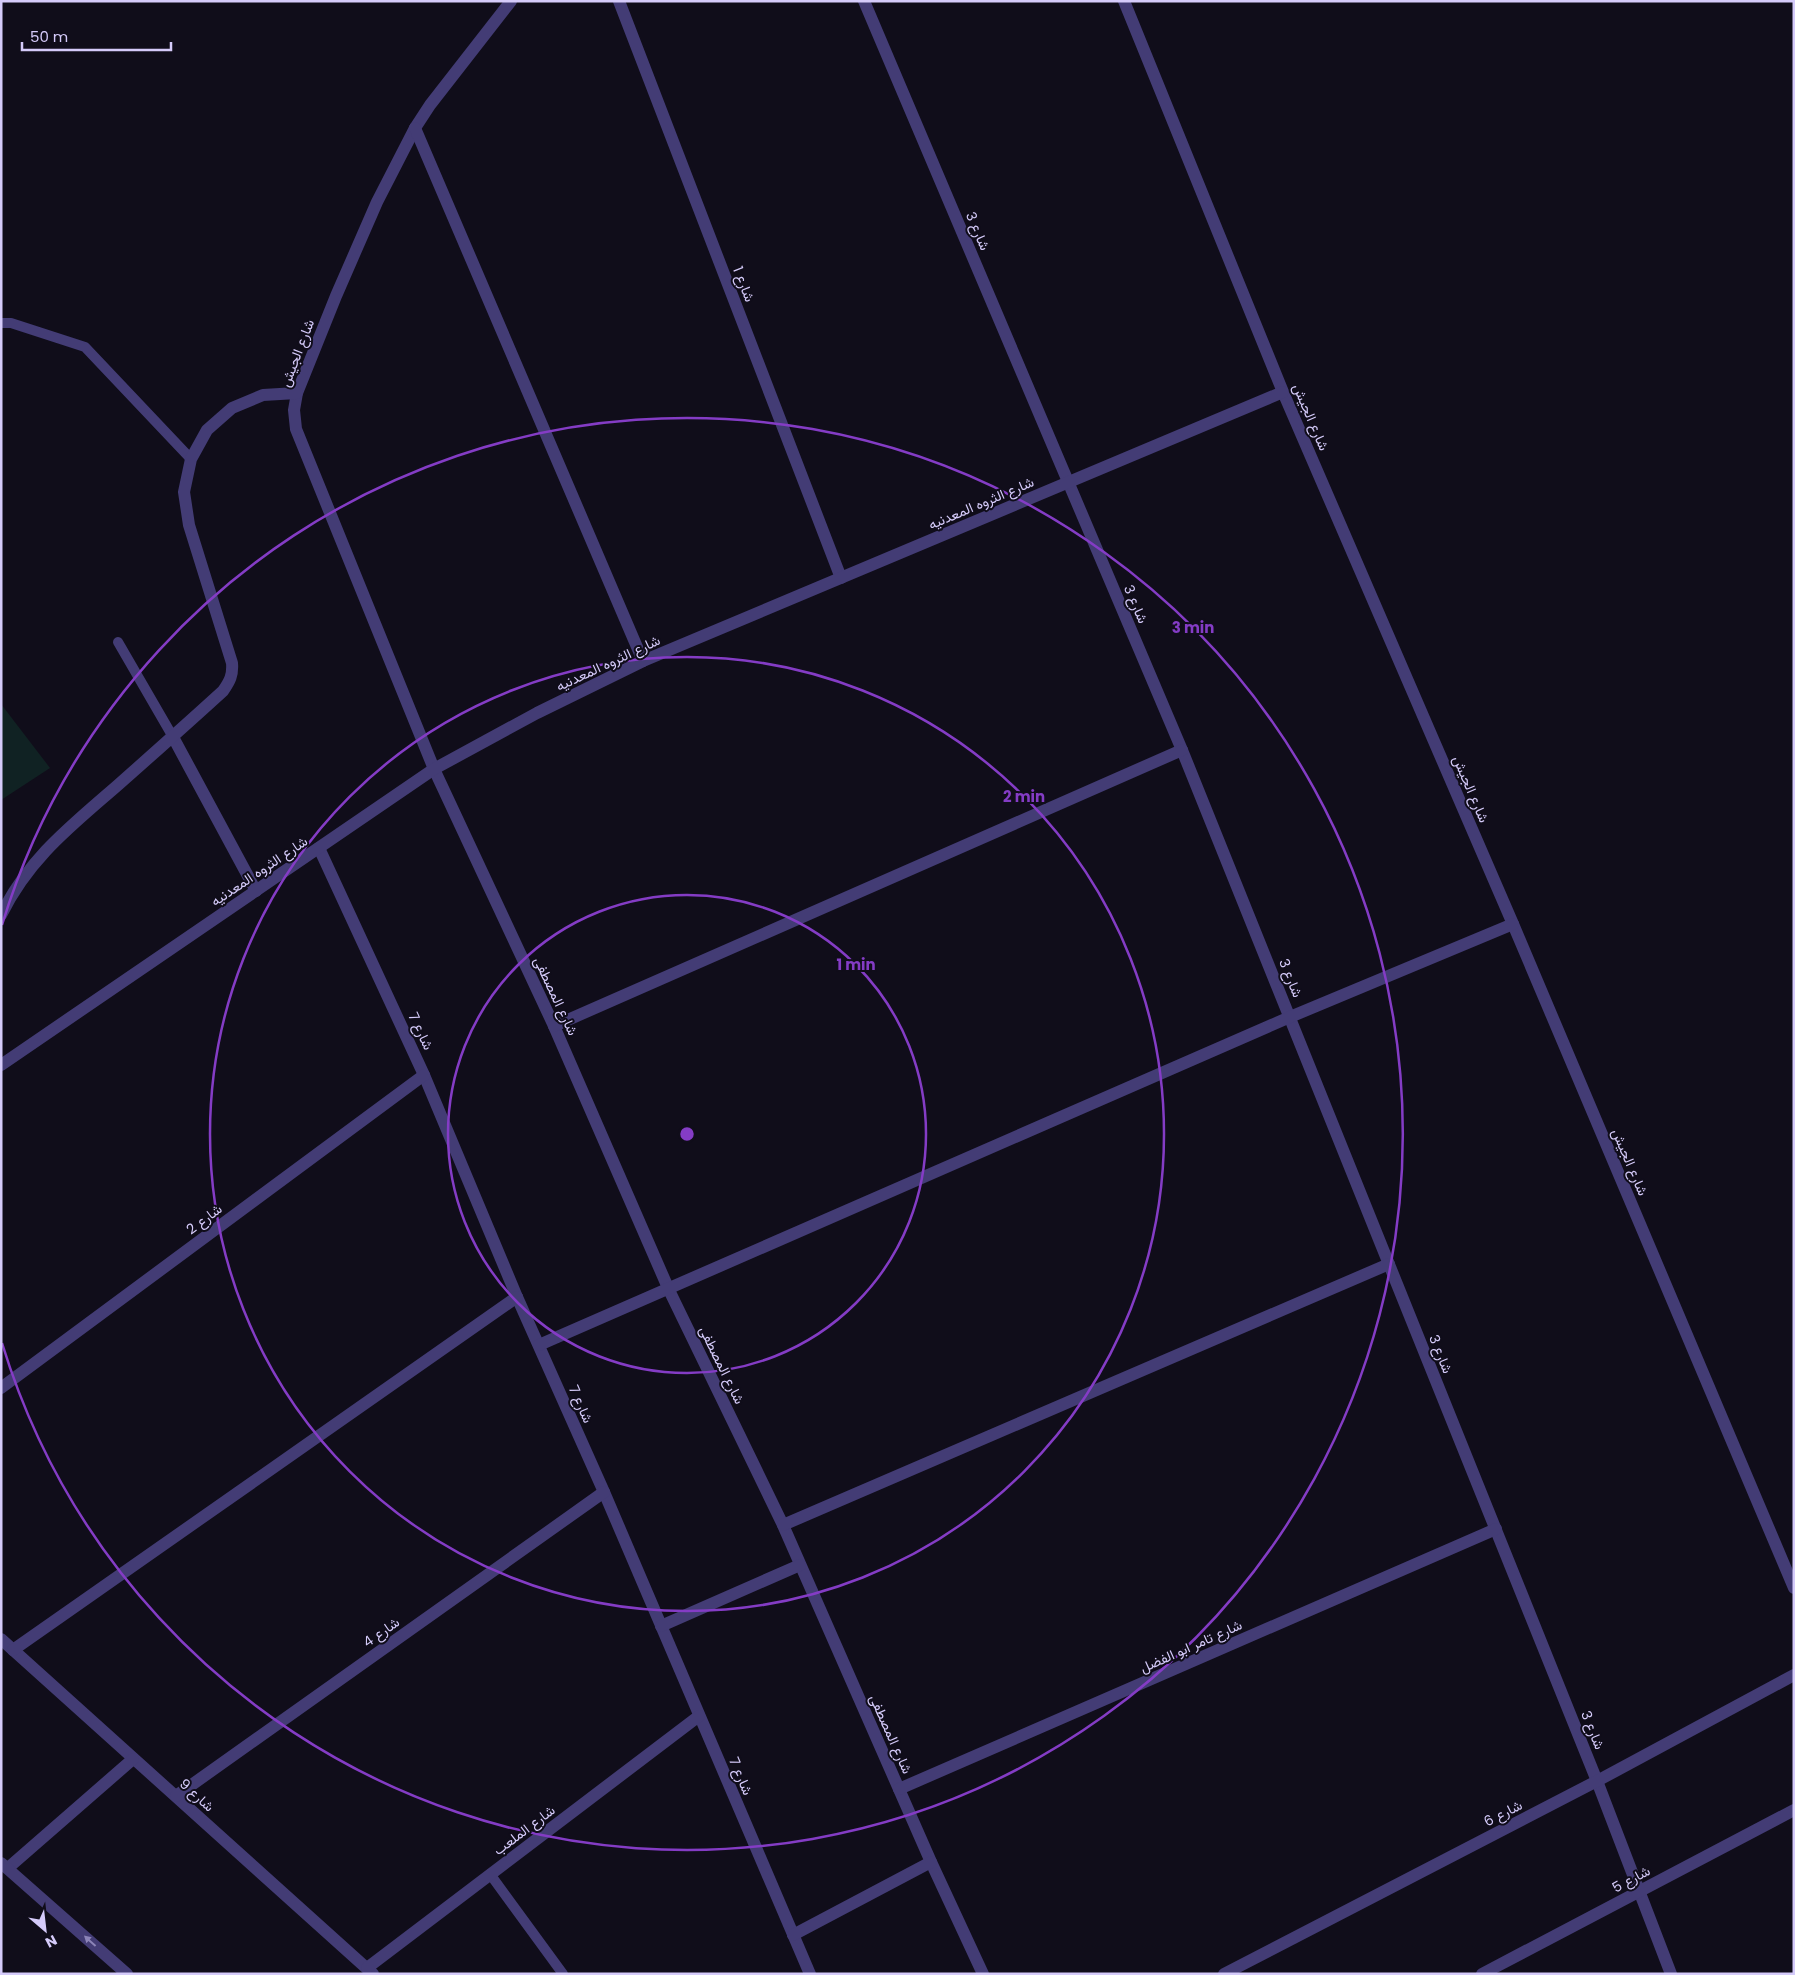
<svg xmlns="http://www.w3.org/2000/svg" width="1795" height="1975" font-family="Poppins,Vazirmatn,sans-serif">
	<rect width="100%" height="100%" fill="#100d1a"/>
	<path fill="#102223" d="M 1,704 L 50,768 L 1,800 Z"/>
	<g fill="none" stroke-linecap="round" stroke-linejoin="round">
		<g stroke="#433c75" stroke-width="10">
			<path d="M 1,323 L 11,323 L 85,347 L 191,459"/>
			<path d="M 118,642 L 173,737"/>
			<path d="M 490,1874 L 563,1974"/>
		</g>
		<g stroke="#433c75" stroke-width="12">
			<path d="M 511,1 L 430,105 L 415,128 L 377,202 L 336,296 L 297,393 L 294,410 L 296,429 L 434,769 L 554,1026 L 669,1290 L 783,1525 L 931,1862 L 983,1974"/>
			<path d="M 619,1 L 841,578"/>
			<path d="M 864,1 L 1182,750 L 1597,1781 L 1671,1974"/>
			<path d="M 1124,1 L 1283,392 L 1513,924 L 1794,1588"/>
			<path d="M 415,128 L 643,661"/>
			<path d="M 173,737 L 256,891"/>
			<path d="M 319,848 L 424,1075 L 517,1297 L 604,1492 L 810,1974"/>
			<path d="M 1,915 C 29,858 71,826 118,785 C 153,754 188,723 223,691 C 230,681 233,675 232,663 L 189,525 L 184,492 L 191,459 L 207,430 L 232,408 L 263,395 L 297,393"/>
			<path d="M 554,1026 L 1182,750"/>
			<path d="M 1,1065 L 434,769 L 537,713 L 643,661 L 1283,392"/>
			<path d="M 539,1345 L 1290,1017 L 1513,924"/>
			<path d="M 1,1388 L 424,1075"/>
			<path d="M 783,1525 L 1389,1264"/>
			<path d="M 661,1626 L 800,1565"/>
			<path d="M 1,1639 L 373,1974"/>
			<path d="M 13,1650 L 517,1297"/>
			<path d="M 899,1789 L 1496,1529"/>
			<path d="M 176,1796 L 604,1492"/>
			<path d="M 8,1868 L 133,1759"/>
			<path d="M 793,1935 L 931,1862"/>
			<path d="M 367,1968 L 699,1716"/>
			<path d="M 1224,1974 L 1597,1781 L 1794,1675"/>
			<path d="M 1482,1974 L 1794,1810"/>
		</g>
		<path stroke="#433c75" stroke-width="12" d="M 1,1863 L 127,1974"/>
	</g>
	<defs><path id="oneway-solid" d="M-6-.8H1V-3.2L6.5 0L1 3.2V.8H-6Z" transform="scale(1.25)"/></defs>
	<use fill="#8c84b8" href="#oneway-solid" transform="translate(90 1941) rotate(-138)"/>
	<g fill="none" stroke="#843cc5" stroke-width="2.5">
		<circle cx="687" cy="1134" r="239"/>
		<circle cx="687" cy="1134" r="477"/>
		<path d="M2 925A716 716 0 1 1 2 1343"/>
	</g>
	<g text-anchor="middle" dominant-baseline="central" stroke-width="4" stroke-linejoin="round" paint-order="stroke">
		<g font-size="14" fill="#d5cbfa" stroke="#100d1a">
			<text transform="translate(978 231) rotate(67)">شارع 3</text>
			<text transform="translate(744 284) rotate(69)">شارع 1</text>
			<text transform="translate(297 353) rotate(-69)">شارع الجيش</text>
			<text transform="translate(1311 417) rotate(67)">شارع الجيش</text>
			<text transform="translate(981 503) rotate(-23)">شارع الثروه المعدنيه</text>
			<text transform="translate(1136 604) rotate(67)">شارع 3</text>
			<text transform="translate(608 663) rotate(-25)">شارع الثروه المعدنيه</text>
			<text transform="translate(1471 789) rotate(67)">شارع الجيش</text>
			<text transform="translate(259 871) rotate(-34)">شارع الثروه المعدنيه</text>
			<text transform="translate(1291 978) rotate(68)">شارع 3</text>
			<text transform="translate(556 996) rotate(65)">شارع المصطفى</text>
			<text transform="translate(421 1031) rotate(65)">شارع 7</text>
			<text transform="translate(1630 1162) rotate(67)">شارع الجيش</text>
			<text transform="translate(204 1219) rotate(-37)">شارع 2</text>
			<text transform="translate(1441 1354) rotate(68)">شارع 3</text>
			<text transform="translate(722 1365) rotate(64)">شارع المصطفى</text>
			<text transform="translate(581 1404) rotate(66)">شارع 7</text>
			<text transform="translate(381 1632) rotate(-35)">شارع 4</text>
			<text transform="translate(1191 1646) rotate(-24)">شارع تامر ابو الفضل</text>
			<text transform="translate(1593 1730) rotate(68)">شارع 3</text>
			<text transform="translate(891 1734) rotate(66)">شارع المصطفى</text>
			<text transform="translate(741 1776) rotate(67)">شارع 7</text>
			<text transform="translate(197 1795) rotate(42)">شارع 9</text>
			<text transform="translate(1503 1813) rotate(-27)">شارع 6</text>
			<text transform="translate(524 1830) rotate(-37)">شارع الملعب</text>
			<text transform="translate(1631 1879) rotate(-28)">شارع 5</text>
		</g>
	</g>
	<circle cx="687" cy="1134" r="8" fill="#843cc5" stroke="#100d1a" stroke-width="2.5"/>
	<g font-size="15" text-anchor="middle" font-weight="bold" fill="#843cc5" stroke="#100d1a" stroke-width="4" stroke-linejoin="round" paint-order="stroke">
		<text x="1193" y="633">3 min</text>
		<text x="1024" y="802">2 min</text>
		<text x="856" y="970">1 min</text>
	</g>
	<rect width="1795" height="1975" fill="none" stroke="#d5cbfa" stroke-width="5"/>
	<g transform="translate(45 1930) rotate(152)" stroke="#100d1a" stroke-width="4" paint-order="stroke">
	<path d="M0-4L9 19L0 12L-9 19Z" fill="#d5cbfa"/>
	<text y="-8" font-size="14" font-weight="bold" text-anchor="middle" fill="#d5cbfa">N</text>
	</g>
	<path d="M22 42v8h149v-8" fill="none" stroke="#d5cbfa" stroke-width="2.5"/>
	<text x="30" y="42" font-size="15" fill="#d5cbfa" stroke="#100d1a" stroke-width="4" paint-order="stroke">50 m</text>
</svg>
